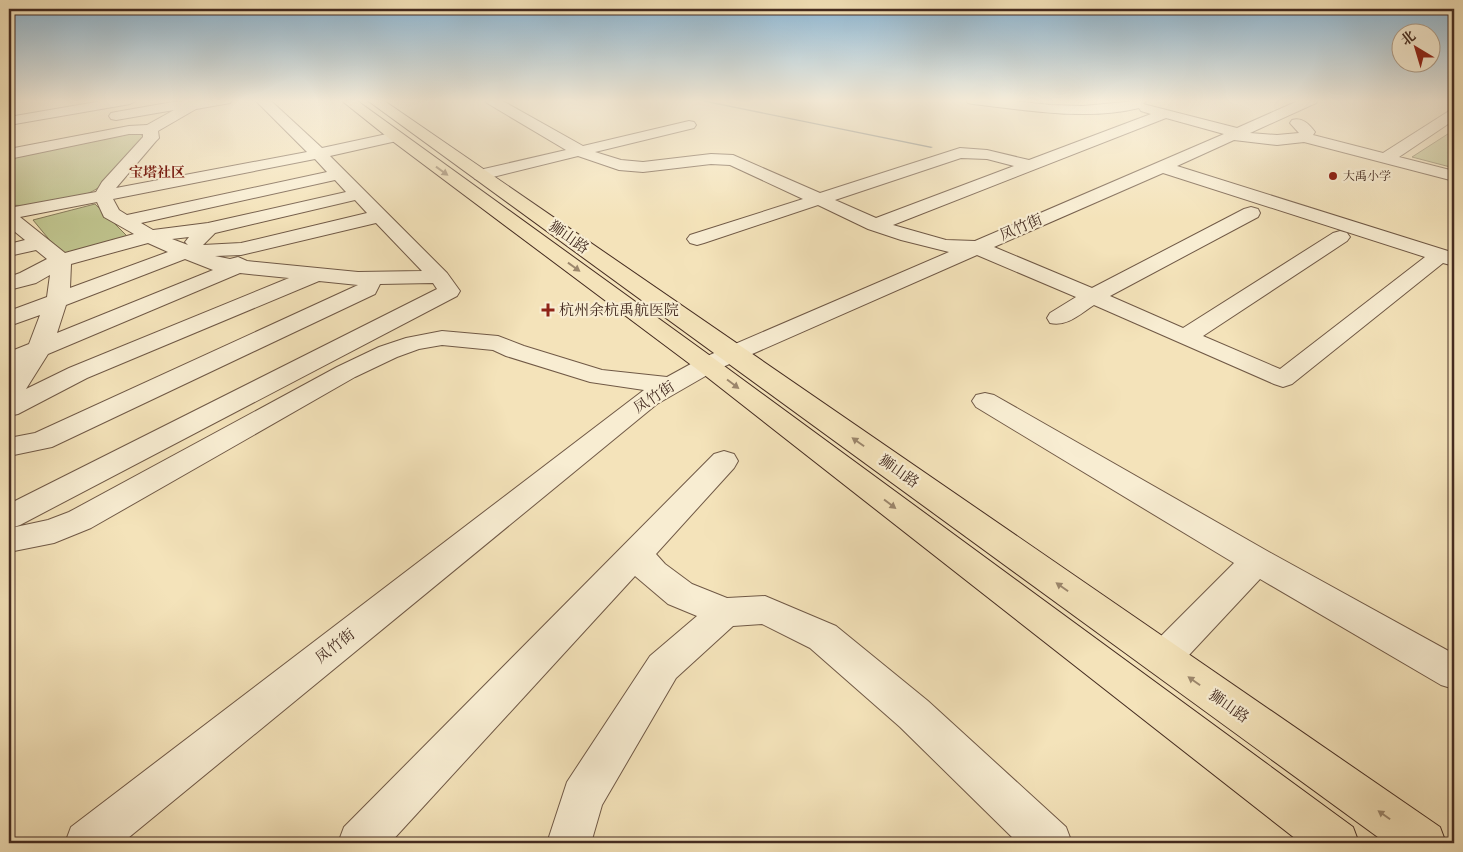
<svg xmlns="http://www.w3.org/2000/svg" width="1463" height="852" font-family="Cardo,'Noto Serif SC',serif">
	<rect width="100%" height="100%" fill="#f4e3ba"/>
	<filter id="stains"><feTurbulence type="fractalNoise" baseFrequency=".004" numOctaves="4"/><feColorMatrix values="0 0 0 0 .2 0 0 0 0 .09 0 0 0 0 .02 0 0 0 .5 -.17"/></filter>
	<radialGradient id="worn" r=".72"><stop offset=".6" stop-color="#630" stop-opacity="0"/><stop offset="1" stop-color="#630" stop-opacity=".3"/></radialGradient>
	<g fill="#bfc38d" stroke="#827756">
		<path d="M 1454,130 L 1454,168 L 1412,157 Z"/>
		<path d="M 127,133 L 141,133 L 143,138 C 130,152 116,174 102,185 C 80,203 36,207 9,205 L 9,156 Z"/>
		<path d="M 95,204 L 127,236 L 62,255 L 33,220 Z"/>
	</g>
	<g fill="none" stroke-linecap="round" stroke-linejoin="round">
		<path fill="#7c817d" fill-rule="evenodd" d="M 696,100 L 702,100 L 933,147 L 931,148 Z"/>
		<g stroke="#705946" stroke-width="2">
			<g id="minor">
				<path d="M 108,100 L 137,100 L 130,104 L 9,125 L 9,117 Z"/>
				<path d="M 204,100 L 232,100 L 230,103 L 196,109 L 158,131 L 159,138 L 156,141 L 116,188 L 307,152 L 255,100 L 270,100 L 322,148 L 396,132 L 401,134 L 404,137 L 401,140 L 330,156 L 447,273 L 460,291 L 457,296 L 20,525 L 11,528 L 48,520 L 69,512 L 337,367 L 379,347 L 406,338 L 442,331 L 498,336 L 524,346 L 602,370 L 667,377 L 698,360 L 949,252 L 901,240 L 868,229 L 818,205 L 704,243 L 697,245 L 690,243 L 687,239 L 690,235 L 803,199 L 730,165 L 711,164 L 643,172 L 619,170 L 578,156 L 481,180 L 475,179 L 473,175 L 475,171 L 566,150 L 487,103 L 485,100 L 501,100 L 583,146 L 689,121 L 694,122 L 696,125 L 694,128 L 595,152 L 621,160 L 643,162 L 711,154 L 733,155 L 820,193 L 960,148 L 987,150 L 1029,160 L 1151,114 L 1141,111 L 1139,108 C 1087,121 1026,110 973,104 L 968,103 L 966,100 L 1006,100 L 1050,105 L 1083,106 L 1147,100 L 1143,104 L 1237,128 L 1300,100 L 1318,100 L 1316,103 L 1250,133 L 1277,135 L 1299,133 L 1290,123 L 1292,120 C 1302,117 1309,124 1315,132 L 1313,135 L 1383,153 L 1449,111 L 1454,110 L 1454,120 L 1399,157 L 1454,171 L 1454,181 L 1304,142 L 1277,145 L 1234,140 L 1177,166 L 1448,251 L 1454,253 L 1454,266 L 1443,263 L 1292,384 L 1283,387 L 1274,384 L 1094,305 C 1080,314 1067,327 1050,323 L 1047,318 L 1050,313 L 1076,297 L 977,255 L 716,370 L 657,404 L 122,843 L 65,843 L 71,827 L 644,390 L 590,382 L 506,356 L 493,350 L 442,345 L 419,349 L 397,357 L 355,377 L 91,528 L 54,543 L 9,552 L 9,504 L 437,289 L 433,283 L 380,284 L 375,294 L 52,447 L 9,456 L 9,438 L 35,433 L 358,285 L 319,281 L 87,378 L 18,414 L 9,416 L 9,376 L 15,367 L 9,368 L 9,352 L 29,344 L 40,315 L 9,326 L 9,311 L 47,297 L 50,275 L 36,283 L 9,290 L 9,277 L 20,273 L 47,259 L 36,250 L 9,256 L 9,244 L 25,240 L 9,227 L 9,208 L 96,192 L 102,182 L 143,137 L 143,134 L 129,134 L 9,159 L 9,149 L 129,126 L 147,125 L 174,110 L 116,120 L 111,119 L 109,116 L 111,113 L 116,112 L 173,102 ZM 1166,118 L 1224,134 L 975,241 L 946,240 L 893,225 ZM 961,158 L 987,159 L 1014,166 L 876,218 L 835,200 ZM 315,159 L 327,172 L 127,215 L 119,210 L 113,199 ZM 1163,173 L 1425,257 L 1280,369 L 1203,336 L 1347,241 L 1350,237 L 1347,233 L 1340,231 L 1333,233 L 1183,328 L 1110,296 L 1258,217 L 1260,213 L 1258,209 L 1251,207 L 1244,209 L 1092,288 L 994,247 ZM 335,180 L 346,192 L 208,223 L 153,230 L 141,223 ZM 355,200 L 367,213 L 241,243 L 203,245 L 215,233 ZM 97,202 L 104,217 L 134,234 L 65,253 L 20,217 ZM 376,223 L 422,271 L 358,272 L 247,261 L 238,257 L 230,259 L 215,256 L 241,255 ZM 189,237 L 185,242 L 188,245 L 172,239 ZM 148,243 L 168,252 L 70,288 L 71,264 ZM 185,259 L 213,270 L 57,333 L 66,305 ZM 240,273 L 289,278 L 69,368 L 26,389 L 48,354 Z"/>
				<path d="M 985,393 L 994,395 L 1269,552 L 1454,654 L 1454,689 L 1441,685 L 1260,579 L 1175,670 L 1162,675 L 1149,670 L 1143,659 L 1149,648 L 1234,563 L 976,407 L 972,401 L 976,395 Z"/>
				<path d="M 724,451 L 734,454 L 738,461 L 734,468 L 656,554 L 665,564 L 692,584 L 727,598 L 765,596 L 836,626 L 928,701 L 1066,827 L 1072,843 L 1018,843 L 900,727 L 810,648 L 762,624 L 733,626 L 676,678 L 602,805 L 591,843 L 547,843 L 567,782 L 650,656 L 697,616 L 668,604 L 635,576 L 390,843 L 338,843 L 344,827 L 714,454 Z"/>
			</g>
		</g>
		<g stroke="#442b20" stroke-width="2">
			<g id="major">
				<path d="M 341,100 L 356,100 L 716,360 L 1353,827 L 1359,843 L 1301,843 L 698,370 L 391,140 Z"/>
				<path d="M 367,100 L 383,100 L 1440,827 L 1446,843 L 1386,843 Z"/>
			</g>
		</g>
		<use href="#minor" fill="#f8edd2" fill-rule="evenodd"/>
		<use href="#major" fill="#f4e3ba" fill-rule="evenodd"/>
	</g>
	<defs><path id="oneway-solid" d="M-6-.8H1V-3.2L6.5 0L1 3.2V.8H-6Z" transform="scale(1.25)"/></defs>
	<g fill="#9c876d">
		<use href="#oneway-solid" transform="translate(442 171) rotate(36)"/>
		<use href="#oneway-solid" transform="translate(574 267) rotate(36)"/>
		<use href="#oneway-solid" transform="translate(733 384) rotate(37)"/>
		<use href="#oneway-solid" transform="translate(858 442) rotate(-145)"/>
		<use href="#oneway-solid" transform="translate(890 504) rotate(37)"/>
		<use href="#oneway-solid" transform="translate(1062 587) rotate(-145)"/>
		<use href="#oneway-solid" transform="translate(1194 681) rotate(-145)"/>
		<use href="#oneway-solid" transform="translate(1384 815) rotate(-145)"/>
	</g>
	<linearGradient id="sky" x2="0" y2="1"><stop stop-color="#8bb7d6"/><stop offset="0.46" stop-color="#faf2e0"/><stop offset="1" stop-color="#faf2e0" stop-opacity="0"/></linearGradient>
	<rect width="1463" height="219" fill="url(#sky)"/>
	<g fill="#8f2418" stroke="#f8edd2" stroke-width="2">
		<circle cx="1333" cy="176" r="5"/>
		<path d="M545.5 302.5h5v5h5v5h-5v5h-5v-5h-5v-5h5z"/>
	</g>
	<g text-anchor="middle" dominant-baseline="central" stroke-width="4.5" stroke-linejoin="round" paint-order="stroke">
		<g font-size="12" fill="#442b20" stroke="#f8edd2" text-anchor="start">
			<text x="1343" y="176">大禹小学</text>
		</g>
		<g font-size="14" font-weight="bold" fill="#7a1f14" stroke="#f8edd2">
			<text x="157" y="172">宝塔社区</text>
		</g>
		<g font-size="15" fill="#442b20" stroke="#f8edd2">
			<text transform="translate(1021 227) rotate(-23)">凤竹街</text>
			<text transform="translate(569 237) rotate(35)">狮山路</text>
			<text transform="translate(654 397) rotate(-33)">凤竹街</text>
			<text transform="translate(899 471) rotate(35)">狮山路</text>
			<text transform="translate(335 646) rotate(-38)">凤竹街</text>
			<text transform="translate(1229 706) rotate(35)">狮山路</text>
		</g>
		<g font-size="15" fill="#442b20" stroke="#f8edd2" text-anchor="start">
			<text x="559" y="310">杭州余杭禹航医院</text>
		</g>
	</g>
	<rect width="1463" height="852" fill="none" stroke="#f4e3ba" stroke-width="30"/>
	<rect x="10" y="10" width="1443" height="832" fill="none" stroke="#442b20" stroke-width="2.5"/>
	<rect x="15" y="15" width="1433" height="822" fill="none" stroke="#442b20"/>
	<g transform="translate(1416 48) rotate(322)"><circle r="24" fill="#f8edd2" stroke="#b09f8b"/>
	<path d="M0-4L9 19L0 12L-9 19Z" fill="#8f2418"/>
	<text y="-8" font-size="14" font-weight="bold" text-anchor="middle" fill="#442b20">北</text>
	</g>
	<rect width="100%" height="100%" filter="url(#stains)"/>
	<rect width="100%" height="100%" fill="url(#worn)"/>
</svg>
